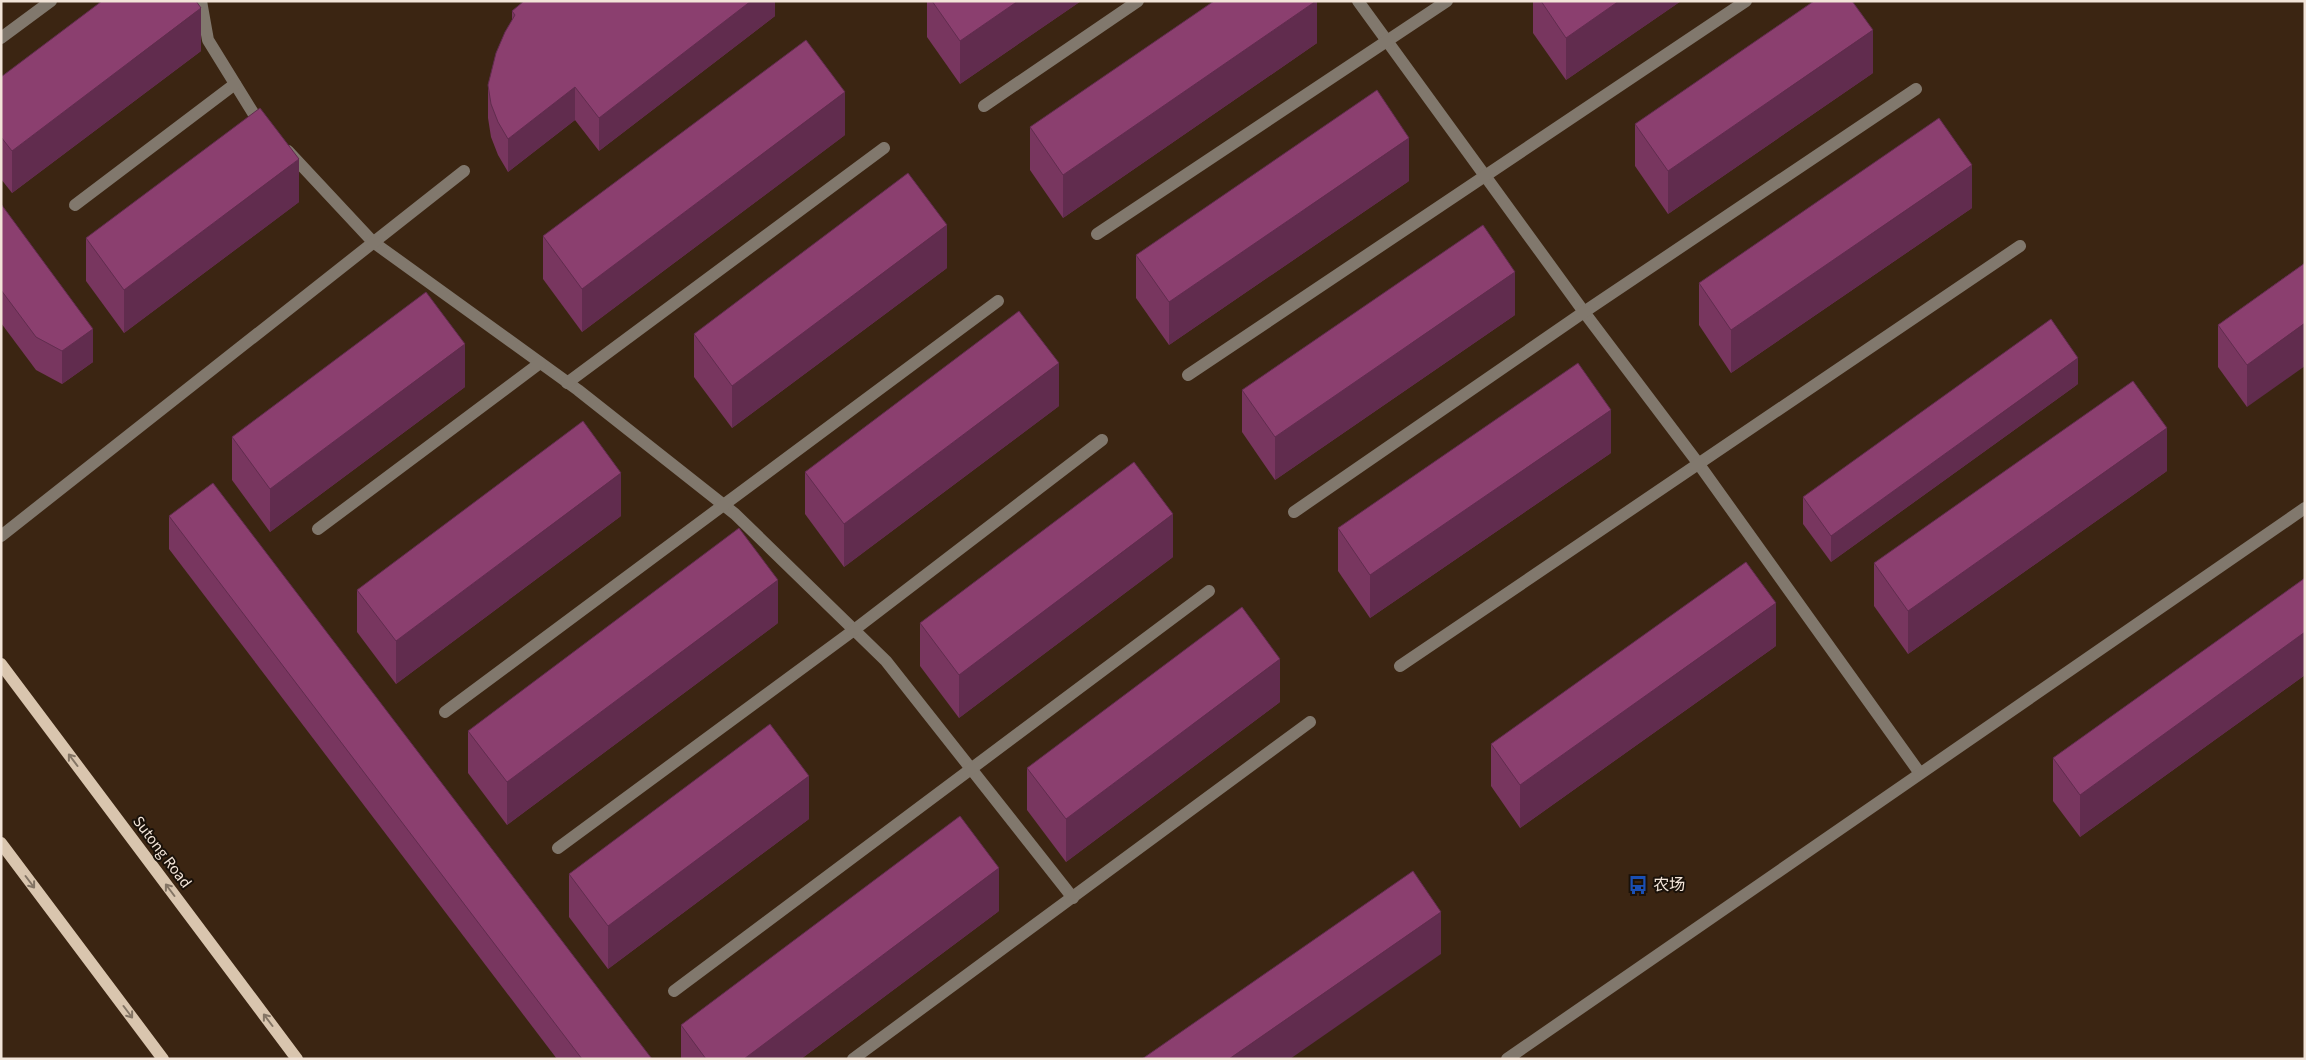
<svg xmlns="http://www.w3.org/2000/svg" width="2306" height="1060" font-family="'Source Sans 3','Noto Sans SC',sans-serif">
	<rect width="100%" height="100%" fill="#3b2512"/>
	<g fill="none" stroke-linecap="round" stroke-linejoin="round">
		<g stroke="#81786d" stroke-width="12">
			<path d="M 201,1 L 208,40 L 255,116 L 264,126"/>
			<path d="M 1358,1 L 1584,312 L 1698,463 L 1919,772"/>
			<path d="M 1,38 L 51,1"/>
			<path d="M 984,106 L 1138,1"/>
			<path d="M 288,151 L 373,242 L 578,390 L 735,514 L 886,661 L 1073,898"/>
			<path d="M 75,205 L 235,84"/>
			<path d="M 1097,234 L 1447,1"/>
			<path d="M 1188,375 L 1746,1"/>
			<path d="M 567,383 L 884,148"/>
			<path d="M 1294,512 L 1584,312 L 1916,89"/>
			<path d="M 318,529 L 540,363"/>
			<path d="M 1,536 L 464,171"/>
			<path d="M 1400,666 L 2020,246"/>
			<path d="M 445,712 L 998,301"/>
			<path d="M 558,848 L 854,630 L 1102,440"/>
			<path d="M 674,991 L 1209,591"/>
			<path d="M 853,1059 L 1310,722"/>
			<path d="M 1507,1059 L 2305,508"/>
		</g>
		<g stroke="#d9c5ae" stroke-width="12">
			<path d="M 1,664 L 297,1059"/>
			<path d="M 1,843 L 163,1059"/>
		</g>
	</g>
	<g fill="#78365f">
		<path d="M 775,1 L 775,16 L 599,151 L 575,120 L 508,172 L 498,155 L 491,137 L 488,118 L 488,85 L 512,20 L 512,11 Z"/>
		<path d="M 927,1 L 1081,1 L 960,84 L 927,37 Z"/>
		<path d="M 1317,1 L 1317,43 L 1063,218 L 1030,170 L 1030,127 Z"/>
		<path d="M 1533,1 L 1681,1 L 1566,80 L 1533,33 Z"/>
		<path d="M 201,51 L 12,193 L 1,179 L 1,77 Z"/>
		<path d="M 1873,73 L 1668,214 L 1635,166 L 1635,124 Z"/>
		<path d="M 845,135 L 582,332 L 543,279 L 543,236 Z"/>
		<path d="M 1409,181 L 1169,345 L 1136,298 L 1136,255 Z"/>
		<path d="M 299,202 L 124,333 L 86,281 L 86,238 Z"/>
		<path d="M 1,204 L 93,362 L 62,384 L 36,370 L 1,323 Z"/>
		<path d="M 1972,208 L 1731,373 L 1699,325 L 1699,283 Z"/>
		<path d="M 2305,263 L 2247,407 L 2218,367 L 2218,325 Z"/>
		<path d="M 947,268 L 732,428 L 694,377 L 694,334 Z"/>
		<path d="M 1515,315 L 1275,480 L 1242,432 L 1242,390 Z"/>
		<path d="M 2078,384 L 1831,562 L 1803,524 L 1803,497 Z"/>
		<path d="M 465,387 L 270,532 L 232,480 L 232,437 Z"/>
		<path d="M 1059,406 L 844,567 L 805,514 L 805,472 Z"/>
		<path d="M 1611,453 L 1370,618 L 1338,571 L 1338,528 Z"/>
		<path d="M 2167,471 L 1908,654 L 1874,606 L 1874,563 Z"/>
		<path d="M 169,516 L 652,1059 L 557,1059 L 169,549 Z"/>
		<path d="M 621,516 L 396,684 L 357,632 L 357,590 Z"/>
		<path d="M 1173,557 L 959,718 L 920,666 L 920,623 Z"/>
		<path d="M 2305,578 L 2305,675 L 2080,837 L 2053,801 L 2053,758 Z"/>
		<path d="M 778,623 L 507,825 L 468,773 L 468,731 Z"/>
		<path d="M 1776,646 L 1520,828 L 1491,786 L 1491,744 Z"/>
		<path d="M 1280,702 L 1066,862 L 1027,810 L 1027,768 Z"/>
		<path d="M 809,819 L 608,969 L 569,917 L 569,874 Z"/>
		<path d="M 999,911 L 801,1059 L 681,1059 L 681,1025 Z"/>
	</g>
	<g fill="#612c4e">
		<path d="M 751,1 L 775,1 L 775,16 L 599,151 L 599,118 Z"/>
		<path d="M 1018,1 L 1081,1 L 960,84 L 960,41 Z"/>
		<path d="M 1316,1 L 1317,1 L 1317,43 L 1063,218 L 1063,175 Z"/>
		<path d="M 1619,1 L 1681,1 L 1566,80 L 1566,38 Z"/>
		<path d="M 201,8 L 201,51 L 12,193 L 12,151 Z"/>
		<path d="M 1873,30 L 1873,73 L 1668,214 L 1668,171 Z"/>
		<path d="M 575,87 L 575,120 L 508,172 L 508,139 Z"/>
		<path d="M 845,92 L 845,135 L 582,332 L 582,289 Z"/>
		<path d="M 1409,138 L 1409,181 L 1169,345 L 1169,302 Z"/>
		<path d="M 299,159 L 299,202 L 124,333 L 124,290 Z"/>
		<path d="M 1972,165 L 1972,208 L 1731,373 L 1731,330 Z"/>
		<path d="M 947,225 L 947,268 L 732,428 L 732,386 Z"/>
		<path d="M 1515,272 L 1515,315 L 1275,480 L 1275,437 Z"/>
		<path d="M 2305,323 L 2305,366 L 2247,407 L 2247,365 Z"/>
		<path d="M 93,329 L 93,362 L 62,384 L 62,351 Z"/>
		<path d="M 465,344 L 465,387 L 270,532 L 270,489 Z"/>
		<path d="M 2078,358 L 2078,384 L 1831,562 L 1831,536 Z"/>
		<path d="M 1059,363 L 1059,406 L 844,567 L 844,524 Z"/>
		<path d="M 1611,410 L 1611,453 L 1370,618 L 1370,575 Z"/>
		<path d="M 2167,428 L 2167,471 L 1908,654 L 1908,611 Z"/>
		<path d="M 621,473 L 621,516 L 396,684 L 396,641 Z"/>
		<path d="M 1173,514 L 1173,557 L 959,718 L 959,675 Z"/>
		<path d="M 778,580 L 778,623 L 507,825 L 507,782 Z"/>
		<path d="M 1776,603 L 1776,646 L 1520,828 L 1520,785 Z"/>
		<path d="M 2305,632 L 2305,675 L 2080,837 L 2080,795 Z"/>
		<path d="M 1280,659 L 1280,702 L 1066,862 L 1066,819 Z"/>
		<path d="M 809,776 L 809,819 L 608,969 L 608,926 Z"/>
		<path d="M 999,868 L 999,911 L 801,1059 L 744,1059 Z"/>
		<path d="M 1441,912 L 1441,954 L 1290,1059 L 1229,1059 Z"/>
	</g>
	<g fill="#8b3f6f" stroke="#612c4e">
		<path d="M 102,1 L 196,1 L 201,8 L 12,151 L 1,137 L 1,77 Z"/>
		<path d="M 524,1 L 751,1 L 599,118 L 575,87 L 508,139 L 498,122 L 491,104 L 488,85 L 496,53 L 505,32 L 515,15 L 512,11 Z"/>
		<path d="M 932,1 L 1018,1 L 960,41 Z"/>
		<path d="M 1214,1 L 1316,1 L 1063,175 L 1030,127 Z"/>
		<path d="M 1541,1 L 1619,1 L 1566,38 Z"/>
		<path d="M 1814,1 L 1852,1 L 1873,30 L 1668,171 L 1635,124 Z"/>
		<path d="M 806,40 L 845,92 L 582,289 L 543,236 Z"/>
		<path d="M 1377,90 L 1409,138 L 1169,302 L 1136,255 Z"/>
		<path d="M 260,108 L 299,159 L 124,290 L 86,238 Z"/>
		<path d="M 1939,118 L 1972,165 L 1731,330 L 1699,283 Z"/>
		<path d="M 908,173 L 947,225 L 732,386 L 694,334 Z"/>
		<path d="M 1,204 L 93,329 L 62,351 L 36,337 L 1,290 Z"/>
		<path d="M 1483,225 L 1515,272 L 1275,437 L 1242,390 Z"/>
		<path d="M 2305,263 L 2305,323 L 2247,365 L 2218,325 Z"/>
		<path d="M 426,292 L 465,344 L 270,489 L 232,437 Z"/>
		<path d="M 1019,311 L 1059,363 L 844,524 L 805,472 Z"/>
		<path d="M 2051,319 L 2078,358 L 1831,536 L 1803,497 Z"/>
		<path d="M 1578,363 L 1611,410 L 1370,575 L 1338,528 Z"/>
		<path d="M 2133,381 L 2167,428 L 1908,611 L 1874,563 Z"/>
		<path d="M 583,421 L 621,473 L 396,641 L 357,590 Z"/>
		<path d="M 1134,462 L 1173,514 L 959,675 L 920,623 Z"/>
		<path d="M 213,483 L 652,1059 L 582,1059 L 169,516 Z"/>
		<path d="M 739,528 L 778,580 L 507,782 L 468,731 Z"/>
		<path d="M 1746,562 L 1776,603 L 1520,785 L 1491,744 Z"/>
		<path d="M 2305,578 L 2305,632 L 2080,795 L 2053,758 Z"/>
		<path d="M 1242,607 L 1280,659 L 1066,819 L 1027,768 Z"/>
		<path d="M 770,724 L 809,776 L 608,926 L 569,874 Z"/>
		<path d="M 960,816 L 999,868 L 744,1059 L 706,1059 L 681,1025 Z"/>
		<path d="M 1413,871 L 1441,912 L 1229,1059 L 1142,1059 Z"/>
	</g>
	<defs><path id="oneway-shaft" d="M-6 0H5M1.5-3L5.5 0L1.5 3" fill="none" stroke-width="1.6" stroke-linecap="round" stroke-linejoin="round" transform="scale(1.25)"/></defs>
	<g stroke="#837464">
		<use href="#oneway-shaft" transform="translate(73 760) rotate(-127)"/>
		<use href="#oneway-shaft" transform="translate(30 882) rotate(53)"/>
		<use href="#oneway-shaft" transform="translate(170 890) rotate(-127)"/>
		<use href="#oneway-shaft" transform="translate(128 1012) rotate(53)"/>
		<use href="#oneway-shaft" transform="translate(268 1020) rotate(-127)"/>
	</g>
	<defs>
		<g id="bus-bare" transform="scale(1.5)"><path d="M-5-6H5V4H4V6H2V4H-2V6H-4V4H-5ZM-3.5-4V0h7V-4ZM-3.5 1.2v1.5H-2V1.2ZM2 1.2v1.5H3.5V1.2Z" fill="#1a4fb4" stroke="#1a1109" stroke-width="2.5" paint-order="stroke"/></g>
	</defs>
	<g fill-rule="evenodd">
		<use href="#bus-bare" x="1638" y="885"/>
	</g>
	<g text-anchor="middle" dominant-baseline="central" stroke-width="4" stroke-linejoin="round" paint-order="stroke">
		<g font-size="16" fill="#f2e4d8" stroke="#1a1109">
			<text transform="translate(162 852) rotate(53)">Sutong Road</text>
		</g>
		<g font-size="16" fill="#f2e4d8" stroke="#1a1109" text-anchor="start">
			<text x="1653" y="885">农场</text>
		</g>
	</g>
	<rect width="2306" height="1060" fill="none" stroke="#f2e4d8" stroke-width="5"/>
</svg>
